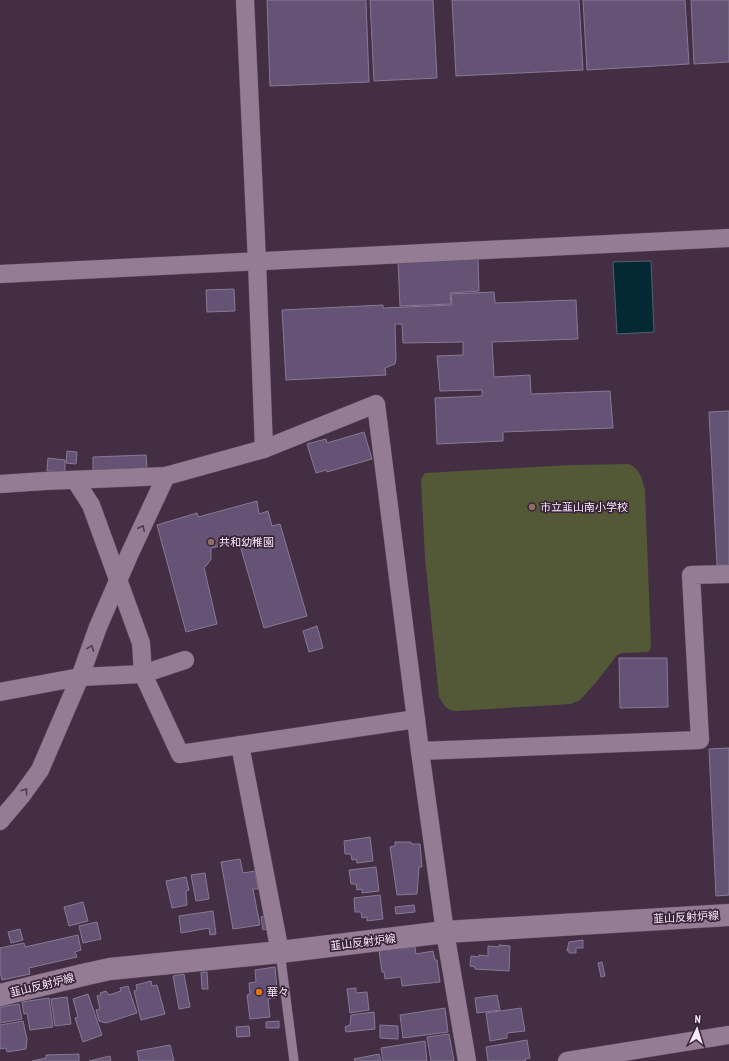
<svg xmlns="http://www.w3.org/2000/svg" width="729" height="1061" font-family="'PT Sans Narrow','Noto Sans JP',sans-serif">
	<rect width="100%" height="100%" fill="#432e44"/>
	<path fill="#535936" d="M 629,464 C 641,470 641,477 645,489 L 651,648 L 648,652 L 622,653 L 617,655 L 598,680 L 580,700 L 571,704 L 456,711 C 446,710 444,705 439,697 L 425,558 L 421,479 L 425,473 L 570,465 Z"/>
	<path fill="#052835" stroke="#4e6270" d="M 651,261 L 654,332 L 617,334 L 613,262 Z"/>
	<g fill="#655375" stroke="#877996">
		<path d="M 267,0 L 366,0 L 369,82 L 270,86 Z"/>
		<path d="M 370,0 L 433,0 L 437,78 L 374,81 Z"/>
		<path d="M 452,0 L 579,0 L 583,70 L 456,76 Z"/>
		<path d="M 583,0 L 685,0 L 689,64 L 587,70 Z"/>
		<path d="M 691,0 L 729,0 L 729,62 L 694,64 Z"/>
		<path d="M 478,259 L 479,291 L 450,293 L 451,304 L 400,306 L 398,262 Z"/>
		<path d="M 234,289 L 235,311 L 207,312 L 206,290 Z"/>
		<path d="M 494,292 L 495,303 L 576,300 L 578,339 L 492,342 L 494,377 L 530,375 L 531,394 L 610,391 L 613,428 L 503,432 L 503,441 L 437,444 L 435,398 L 482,396 L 482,390 L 440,391 L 437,356 L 463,355 L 463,342 L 403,343 L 402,324 L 395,324 L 396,359 L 395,364 L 385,368 L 386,375 L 286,380 L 282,310 L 383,305 L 383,308 L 452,305 L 451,294 Z"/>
		<path d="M 729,411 L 729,565 L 717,565 L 709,412 Z"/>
		<path d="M 364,432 L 372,459 L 327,472 L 326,470 L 316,473 L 307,444 L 326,439 L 327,443 Z"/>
		<path d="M 67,451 L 77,452 L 76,464 L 66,463 Z"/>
		<path d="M 146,455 L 147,468 L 93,470 L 93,457 Z"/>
		<path d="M 48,458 L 65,460 L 65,472 L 47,471 Z"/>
		<path d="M 257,501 L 259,514 L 268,511 L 272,526 L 280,524 L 307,616 L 264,628 L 239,542 L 211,548 L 211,559 L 207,565 L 204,567 L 217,624 L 186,632 L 157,525 L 197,513 L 198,517 Z"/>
		<path d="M 317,626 L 323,648 L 309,652 L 303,631 Z"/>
		<path d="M 619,658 L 667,658 L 668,707 L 620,708 Z"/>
		<path d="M 729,748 L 729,895 L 716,896 L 709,749 Z"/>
		<path d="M 370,837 L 373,861 L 357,863 L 356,859 L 352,860 L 351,854 L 345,854 L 344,841 Z"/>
		<path d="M 395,842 L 411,842 L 411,844 L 420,844 L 422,867 L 419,867 L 417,894 L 397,895 L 390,847 L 395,846 Z"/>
		<path d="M 240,859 L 243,873 L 255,871 L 258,889 L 253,889 L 260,925 L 233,929 L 221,862 Z"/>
		<path d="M 376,867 L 379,891 L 362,893 L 362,889 L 357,890 L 356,884 L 351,884 L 349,870 Z"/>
		<path d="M 205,873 L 209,899 L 196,901 L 191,875 Z"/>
		<path d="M 186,877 L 189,890 L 186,891 L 187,905 L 172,908 L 166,881 Z"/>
		<path d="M 380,895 L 383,919 L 367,921 L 367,917 L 362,918 L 361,912 L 355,912 L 354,898 Z"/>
		<path d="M 83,902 L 88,921 L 69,926 L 64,907 Z"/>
		<path d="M 414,905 L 415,912 L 396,914 L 395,907 Z"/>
		<path d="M 213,911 L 216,934 L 210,935 L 209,928 L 181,933 L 179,916 Z"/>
		<path d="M 268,915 L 270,928 L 263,930 L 261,917 Z"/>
		<path d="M 97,922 L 101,939 L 83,943 L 79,926 Z"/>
		<path d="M 20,929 L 23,940 L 11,943 L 8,932 Z"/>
		<path d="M 78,935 L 81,950 L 75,952 L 77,957 L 29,968 L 30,974 L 2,980 L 0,972 L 0,948 L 24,943 L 25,947 Z"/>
		<path d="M 583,940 L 583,948 L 576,948 L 576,953 L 569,953 L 569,950 L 567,951 L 569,942 Z"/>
		<path d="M 499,945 L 510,946 L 509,971 L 475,969 L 475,967 L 470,966 L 471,956 L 479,957 L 479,955 L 488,956 L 488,946 L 499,947 Z"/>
		<path d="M 415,947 L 416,954 L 433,951 L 435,960 L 437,960 L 440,982 L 402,986 L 401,977 L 385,979 L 384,972 L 382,972 L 379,951 Z"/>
		<path d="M 602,962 L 605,976 L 601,977 L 598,963 Z"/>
		<path d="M 275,967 L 277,988 L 275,998 L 268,999 L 270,1017 L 250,1019 L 247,995 L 250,994 L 249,983 L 256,982 L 255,970 Z"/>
		<path d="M 201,972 L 207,972 L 208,989 L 202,989 Z"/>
		<path d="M 184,974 L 190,1007 L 179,1009 L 173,976 Z"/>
		<path d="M 151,981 L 152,986 L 157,985 L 165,1014 L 141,1020 L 134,991 L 137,990 L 136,985 Z"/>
		<path d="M 128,986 L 137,1013 L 106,1023 L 99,1021 L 96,1010 L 100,1009 L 97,996 L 101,995 L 100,993 L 106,991 L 109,995 L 121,991 L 120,988 Z"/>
		<path d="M 356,988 L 356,993 L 367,992 L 369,1010 L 350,1013 L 347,989 Z"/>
		<path d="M 88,994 L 102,1035 L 83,1042 L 75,1018 L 78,1017 L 73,999 Z"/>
		<path d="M 497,995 L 500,1010 L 477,1013 L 475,998 Z"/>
		<path d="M 67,997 L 71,1024 L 55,1026 L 51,999 Z"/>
		<path d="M 49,998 L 53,1027 L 30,1030 L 27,1013 L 24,1014 L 22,1002 Z"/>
		<path d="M 19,1004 L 22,1019 L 0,1023 L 0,1007 Z"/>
		<path d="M 445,1008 L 448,1032 L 403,1038 L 400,1015 Z"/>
		<path d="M 521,1008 L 525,1031 L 507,1033 L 507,1038 L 490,1041 L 486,1013 Z"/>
		<path d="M 374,1012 L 375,1029 L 346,1032 L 345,1027 L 350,1025 L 351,1015 Z"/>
		<path d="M 23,1021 L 27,1039 L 26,1049 L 7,1052 L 6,1048 L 0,1049 L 0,1025 Z"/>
		<path d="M 279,1021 L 279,1028 L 266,1028 L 266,1022 Z"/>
		<path d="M 380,1025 L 398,1026 L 398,1039 L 380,1038 Z"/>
		<path d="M 249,1026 L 250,1036 L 237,1037 L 236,1027 Z"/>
		<path d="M 449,1034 L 454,1061 L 431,1061 L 427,1037 Z"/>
		<path d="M 527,1040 L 530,1058 L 525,1059 L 526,1061 L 488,1061 L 486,1047 Z"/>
		<path d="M 425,1041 L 427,1061 L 383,1061 L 381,1048 Z"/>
		<path d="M 170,1045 L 174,1061 L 139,1061 L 137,1051 Z"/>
		<path d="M 79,1054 L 79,1061 L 32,1061 L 46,1058 L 46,1055 Z"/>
		<path d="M 379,1054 L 381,1061 L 355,1061 L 354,1059 Z"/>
		<path d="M 110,1056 L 111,1061 L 89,1061 Z"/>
	</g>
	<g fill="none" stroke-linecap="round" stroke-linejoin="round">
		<g stroke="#5f4d60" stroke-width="10">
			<path id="service" d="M 280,952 L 294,1061"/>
		</g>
		<g stroke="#5f4d60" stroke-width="19">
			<g id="minor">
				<path d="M 245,0 L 257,262 L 264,449"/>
				<path d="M 0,274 L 729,238"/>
				<path d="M 75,480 L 91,505 L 141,643 L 143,674 L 180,754 L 416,719"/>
				<path d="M 0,484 L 45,481 L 166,476 L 264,449 L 376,404 L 420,751 L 445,932 L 467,1061"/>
				<path d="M 0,692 L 80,677 L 143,674 L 185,660"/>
				<path d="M 240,745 L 280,952"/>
				<path d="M 420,751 L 700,740 L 691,575 L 729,574"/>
				<path d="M 0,821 L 22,795 L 40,770 L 80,677 L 98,627 L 130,553 L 166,476"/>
				<path d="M 567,1061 L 729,1035"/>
			</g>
		</g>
		<g stroke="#5f4d60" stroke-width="23">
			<path id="secondary" d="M 0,995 L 87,974 L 110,969 L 280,952 L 445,932 L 729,915"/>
		</g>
		<use href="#service" stroke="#957c95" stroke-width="9"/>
		<use href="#minor" stroke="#957c95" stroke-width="18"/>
		<use href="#secondary" stroke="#957c95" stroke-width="22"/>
	</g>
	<defs><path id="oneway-chevron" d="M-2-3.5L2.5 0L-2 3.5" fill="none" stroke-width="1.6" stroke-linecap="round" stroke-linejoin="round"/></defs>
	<g stroke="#503a50">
		<use href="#oneway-chevron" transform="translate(142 528) rotate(-65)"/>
		<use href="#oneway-chevron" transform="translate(91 648) rotate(-70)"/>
		<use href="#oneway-chevron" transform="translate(25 791) rotate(-54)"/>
	</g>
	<g fill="#8d6e63" stroke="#392439" stroke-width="1.5">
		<circle cx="532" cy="507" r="4"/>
		<circle cx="211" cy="542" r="4"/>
	</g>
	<circle fill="#e8710a" stroke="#392439" stroke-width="1.5" cx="259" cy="992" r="4"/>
	<g text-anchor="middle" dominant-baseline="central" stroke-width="3.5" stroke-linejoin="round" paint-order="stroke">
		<g font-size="11" fill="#f8eaf8" stroke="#392439" text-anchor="start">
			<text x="540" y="507">市立韮山南小学校</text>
			<text x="219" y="542">共和幼稚園</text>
			<text x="267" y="992">華々</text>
		</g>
		<g font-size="11" fill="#f8eaf8" stroke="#392439">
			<text transform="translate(686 917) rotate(-3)">韮山反射炉線</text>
			<text transform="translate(363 942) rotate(-7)">韮山反射炉線</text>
			<text transform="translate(42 985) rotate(-14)">韮山反射炉線</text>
		</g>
	</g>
	<g transform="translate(697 1029) rotate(4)" stroke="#392439" stroke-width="3" paint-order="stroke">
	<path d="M0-3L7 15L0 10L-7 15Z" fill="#f8eaf8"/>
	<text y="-6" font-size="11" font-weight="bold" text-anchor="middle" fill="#f8eaf8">N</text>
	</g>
</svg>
